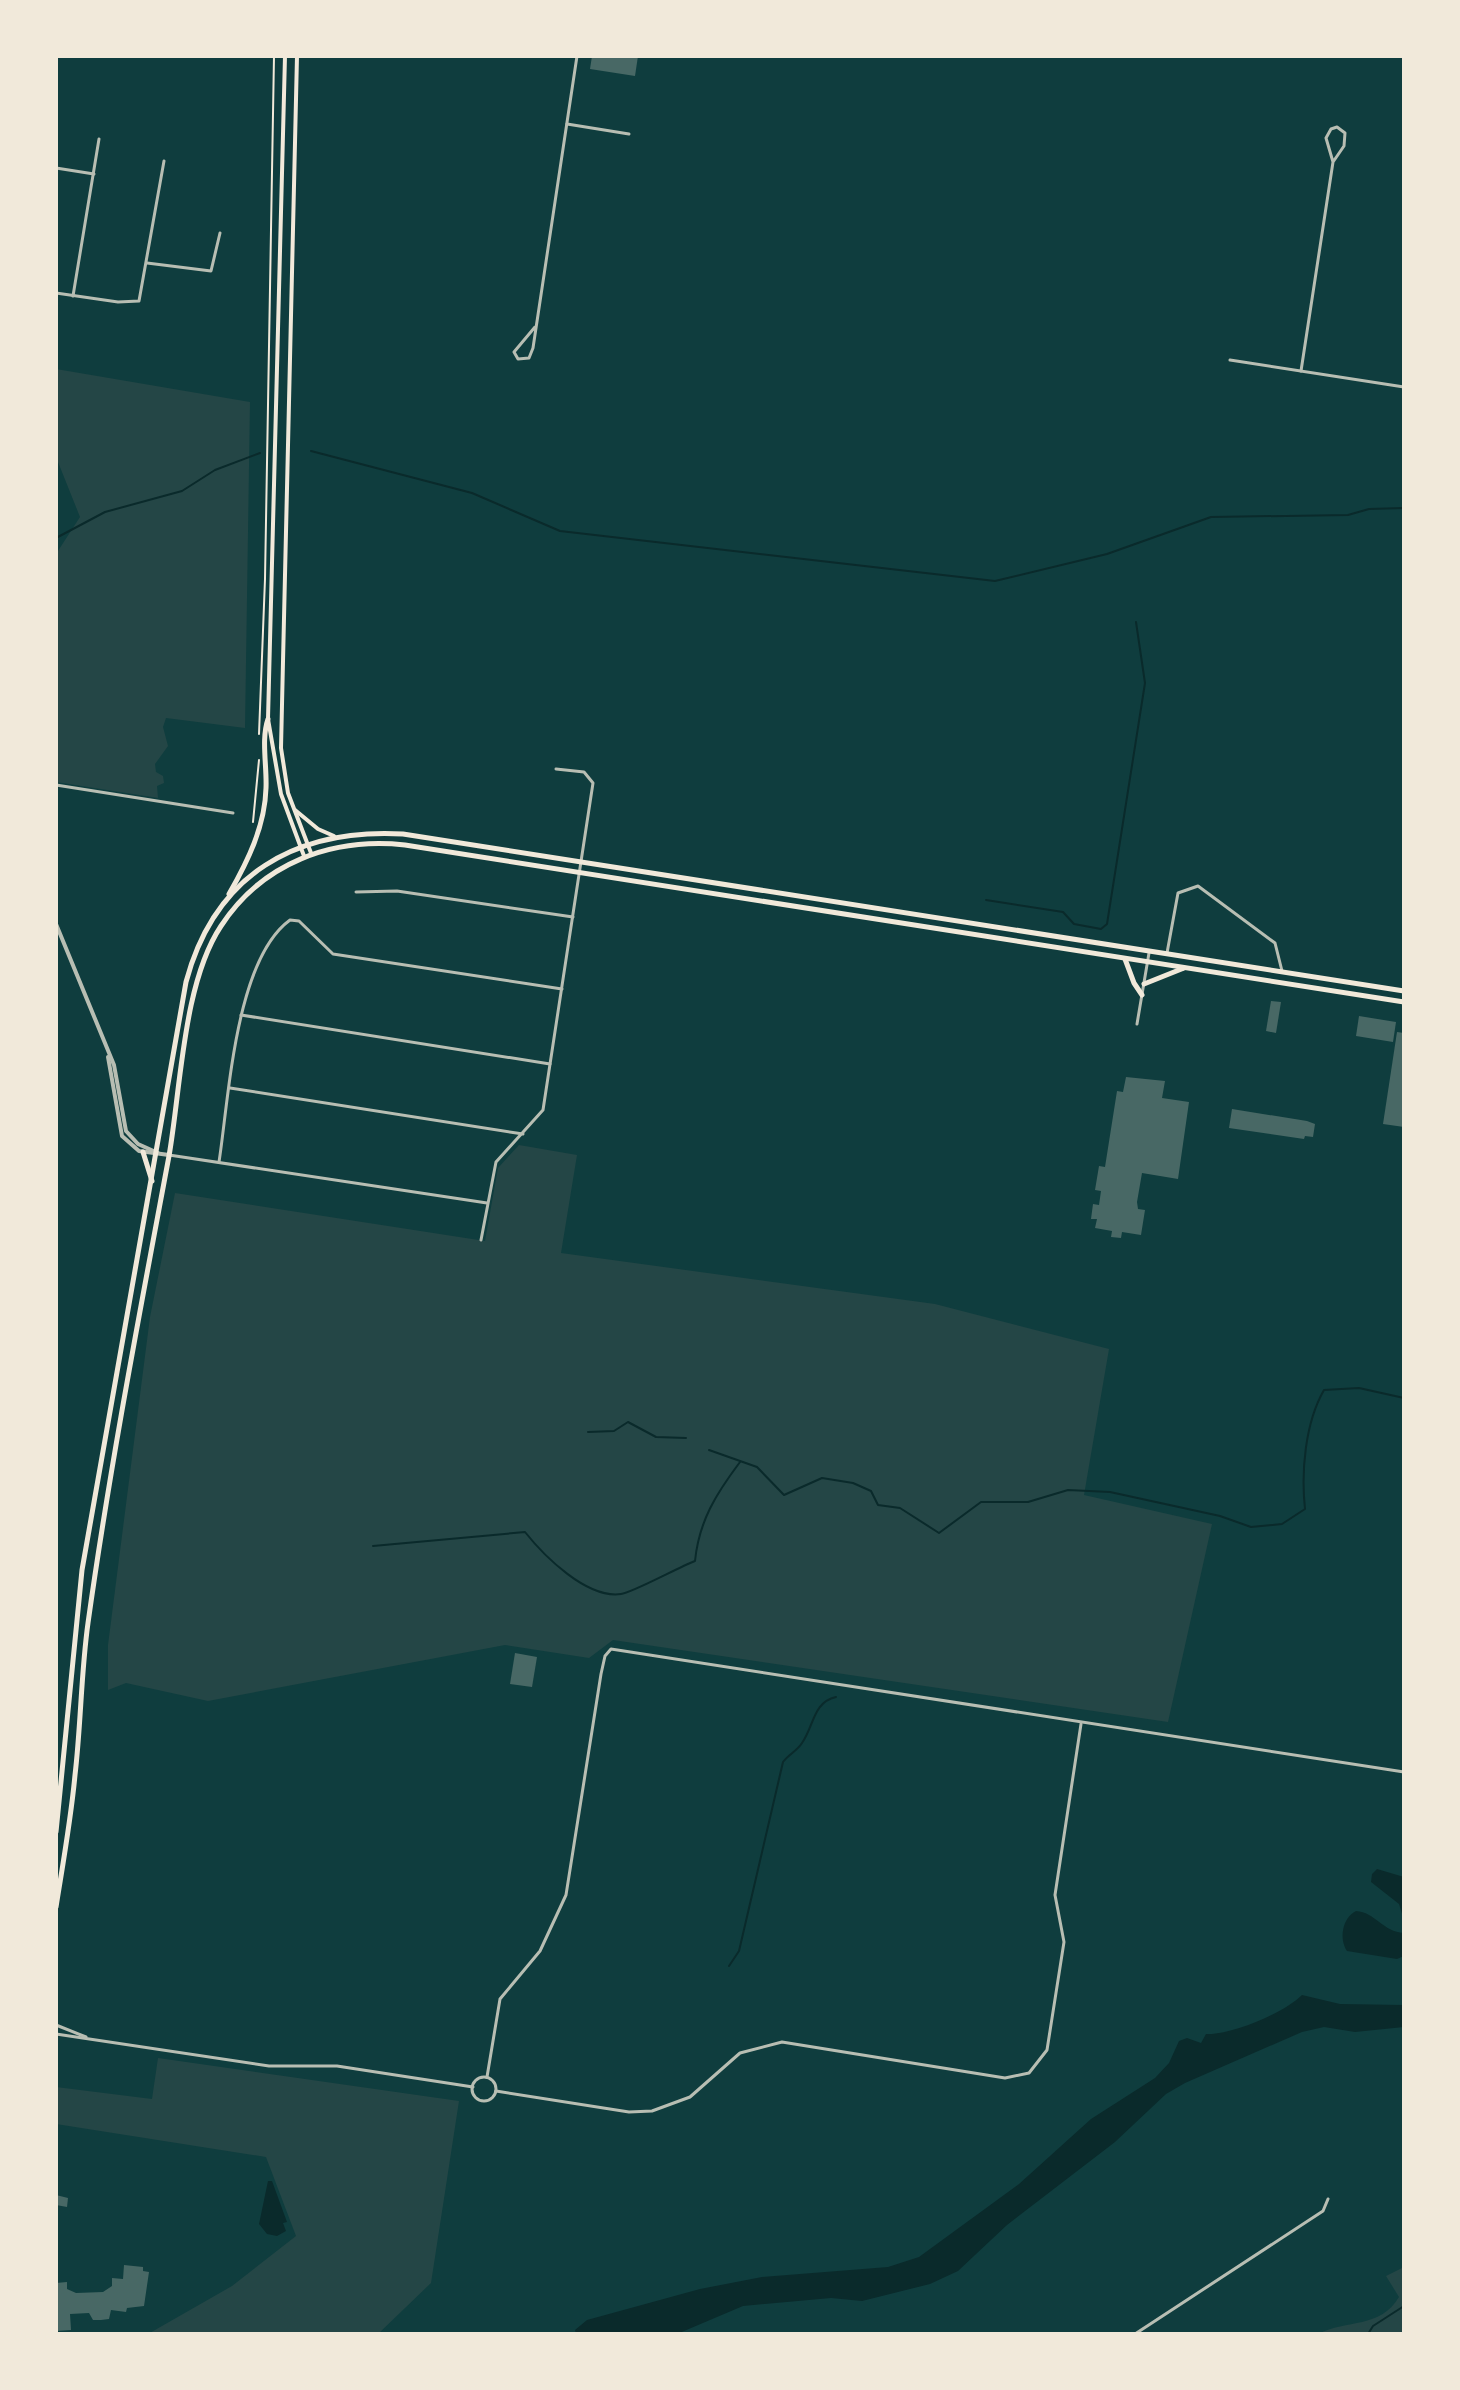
<svg xmlns="http://www.w3.org/2000/svg" width="1460" height="2390" font-family="'Playfair Display',serif">
	<rect width="100%" height="100%" fill="#0f3d3e"/>
	<g fill="#244646">
		<path d="M 56,369 L 250,402 L 245,728 L 166,718 L 163,727 L 168,746 L 155,764 L 156,772 L 163,776 L 164,783 L 157,786 L 158,798 L 56,782 L 56,554 L 80,517 L 56,457 Z"/>
		<path d="M 519,1145 L 577,1155 L 561,1253 L 935,1304 L 1109,1349 L 1084,1495 L 1212,1524 L 1168,1722 L 613,1640 L 589,1658 L 505,1645 L 208,1701 L 126,1683 L 108,1690 L 108,1645 L 150,1317 L 175,1193 L 485,1241 L 498,1168 Z"/>
		<path d="M 158,2058 L 459,2101 L 431,2283 L 378,2334 L 148,2334 L 232,2286 L 296,2236 L 266,2157 L 56,2124 L 56,2087 L 152,2099 Z"/>
		<path d="M 1404,2267 L 1404,2334 L 1318,2334 C 1347,2319 1380,2329 1399,2297 L 1386,2276 Z"/>
	</g>
	<g fill="#0a2a2b">
		<path d="M 1377,1869 L 1404,1877 L 1404,1920 L 1399,1904 L 1371,1882 L 1372,1874 Z"/>
		<path d="M 1356,1911 C 1375,1912 1383,1932 1404,1933 L 1404,1956 L 1397,1959 L 1347,1951 C 1339,1939 1342,1918 1356,1911 Z"/>
		<path d="M 1302,1995 L 1340,2004 L 1404,2005 L 1404,2027 L 1355,2032 L 1324,2027 L 1302,2032 L 1185,2083 L 1166,2094 L 1115,2142 L 1007,2225 L 958,2271 L 930,2284 L 862,2301 L 831,2298 L 743,2306 L 677,2334 L 576,2334 L 575,2330 L 587,2320 L 700,2289 L 762,2277 L 888,2267 L 919,2257 L 1019,2184 L 1091,2119 L 1155,2078 L 1169,2063 L 1179,2041 L 1187,2038 L 1201,2043 L 1206,2034 C 1232,2035 1284,2013 1302,1995 Z"/>
		<path d="M 268,2181 L 272,2181 L 287,2222 L 283,2223 L 286,2231 L 277,2236 L 267,2234 L 259,2224 Z"/>
	</g>
	<g fill="none" stroke-linecap="round" stroke-linejoin="round">
		<g stroke="#0a2a2b" stroke-width="2">
			<path d="M 311,451 L 472,493 L 560,531 L 995,581 L 1107,554 L 1211,517 L 1348,515 L 1369,509 L 1404,508"/>
			<path d="M 56,538 L 105,512 L 182,491 L 215,470 L 260,453"/>
			<path d="M 986,900 L 1063,912 L 1074,924 L 1101,929 L 1107,924 L 1145,683 L 1136,622"/>
			<path d="M 588,1432 L 614,1431 L 628,1422 L 656,1437 L 686,1438"/>
			<path d="M 709,1450 L 757,1467 L 784,1495 L 822,1478 L 853,1483 L 871,1491 L 878,1505 L 900,1508 L 939,1533 L 981,1502 L 1028,1502 L 1068,1490 L 1110,1492 L 1220,1516 L 1251,1527 L 1282,1524 L 1305,1509 C 1301,1472 1305,1423 1324,1390 L 1359,1388 L 1404,1398"/>
			<path d="M 373,1546 L 525,1532 C 544,1556 587,1599 621,1594 C 632,1593 679,1567 695,1561 C 699,1521 716,1494 740,1462"/>
			<path d="M 729,1966 L 739,1951 L 783,1762 C 789,1754 797,1751 802,1743 C 814,1726 813,1702 836,1697"/>
			<path d="M 1368,2334 L 1373,2326 L 1404,2306"/>
		</g>
	</g>
	<g fill="#486865">
		<path d="M 592,56 L 638,56 L 635,76 L 590,69 Z"/>
		<path d="M 1271,1001 L 1281,1002 L 1276,1033 L 1266,1031 Z"/>
		<path d="M 1359,1016 L 1396,1022 L 1393,1042 L 1356,1036 Z"/>
		<path d="M 1397,1032 L 1404,1033 L 1404,1127 L 1383,1124 Z"/>
		<path d="M 1126,1077 L 1165,1081 L 1162,1098 L 1189,1102 L 1178,1179 L 1142,1173 L 1137,1202 L 1138,1209 L 1145,1210 L 1141,1235 L 1122,1232 L 1121,1238 L 1111,1237 L 1112,1231 L 1095,1228 L 1097,1219 L 1091,1219 L 1093,1204 L 1099,1205 L 1101,1191 L 1095,1190 L 1099,1166 L 1105,1167 L 1117,1091 L 1123,1092 Z"/>
		<path d="M 1232,1109 L 1307,1121 L 1315,1124 L 1313,1137 L 1305,1136 L 1304,1139 L 1229,1128 Z"/>
		<path d="M 515,1653 L 537,1657 L 532,1687 L 510,1684 Z"/>
		<path d="M 56,2195 L 68,2198 L 67,2207 L 56,2205 Z"/>
		<path d="M 124,2265 L 143,2267 L 143,2271 L 149,2272 L 144,2306 L 127,2308 L 126,2312 L 111,2310 L 109,2319 L 101,2320 L 93,2320 L 89,2313 L 70,2314 L 71,2330 L 56,2331 L 56,2283 L 67,2282 L 67,2289 L 76,2293 L 103,2292 L 112,2286 L 112,2278 L 123,2279 Z"/>
	</g>
	<g fill="none" stroke-linecap="round" stroke-linejoin="round">
		<g stroke="#f1e9da" stroke-width="2">
			<path d="M 259,734 L 265,579 L 274,56"/>
			<path d="M 253,822 L 259,760"/>
		</g>
		<g stroke="#b8beb3" stroke-width="3">
			<path d="M 567,124 L 629,134"/>
			<path d="M 56,168 L 94,174"/>
			<path d="M 147,263 L 211,271 L 220,233"/>
			<path d="M 56,293 L 118,302 L 139,301 L 164,161"/>
			<path d="M 73,296 L 99,139"/>
			<path d="M 535,327 L 514,352 L 518,359 L 529,358 L 533,348 L 577,56"/>
			<path d="M 1230,360 L 1404,387"/>
			<path d="M 1301,371 L 1333,162 L 1326,138 L 1331,129 L 1337,127 L 1345,133 L 1344,146 L 1333,162"/>
			<path d="M 56,785 L 233,813"/>
			<path d="M 356,892 L 397,891 L 573,917"/>
			<path d="M 1167,953 L 1178,893 L 1198,886 L 1275,943 L 1282,971"/>
			<path d="M 241,1015 L 550,1064"/>
			<path d="M 1137,1024 L 1149,953"/>
			<path d="M 230,1088 L 523,1134"/>
			<path d="M 169,1155 L 487,1203"/>
			<path d="M 219,1162 C 229,1098 235,960 290,920 L 299,921 L 333,954 L 562,989"/>
			<path d="M 481,1240 L 496,1162 L 543,1110 L 593,783 L 584,772 L 556,769"/>
			<path d="M 56,2025 L 86,2037"/>
			<path d="M 56,2034 L 269,2066 L 337,2066 L 473,2087"/>
			<path d="M 487,2077 L 500,1999 L 540,1951 L 566,1895 L 601,1674 L 605,1656 L 611,1649 L 1404,1772"/>
			<circle cx="484" cy="2089" r="12"/>
			<path d="M 496,2091 L 629,2112 L 652,2111 L 690,2097 L 740,2053 L 782,2042 L 1005,2078 L 1029,2073 L 1047,2050 L 1064,1942 L 1055,1895 L 1081,1724"/>
			<path d="M 1135,2334 L 1323,2211 L 1328,2199"/>
		</g>
		<g stroke="#b8beb3" stroke-width="4">
			<path d="M 56,924 L 114,1065 L 126,1131 L 138,1144 L 158,1153"/>
			<path d="M 108,1057 L 122,1136 L 139,1151 L 169,1155"/>
		</g>
		<g stroke="#f1e9da" stroke-width="4">
			<path d="M 285,56 L 268,719 L 281,794 L 304,856"/>
			<path d="M 297,56 L 281,748 L 288,793 L 311,853"/>
			<path d="M 295,810 L 318,829 L 334,836"/>
		</g>
		<g stroke="#f1e9da" stroke-width="5">
			<path d="M 229,894 C 248,861 265,826 266,788 C 267,766 261,739 268,719"/>
			<path d="M 1125,959 L 1134,983 L 1142,995"/>
			<path d="M 1144,984 L 1184,968"/>
			<path d="M 143,1152 L 152,1181"/>
			<path d="M 56,1832 L 82,1570 L 186,982 C 215,874 296,828 403,834 L 1404,991"/>
			<path d="M 56,1907 C 63,1863 71,1819 75,1775 C 81,1724 81,1673 88,1623 C 110,1466 140,1311 169,1156 C 181,1087 183,983 221,926 C 262,863 332,837 405,845 L 1404,1002"/>
		</g>
	</g>
	<rect width="1460" height="2390" fill="none" stroke="#f1e9da" stroke-width="116"/>
</svg>
